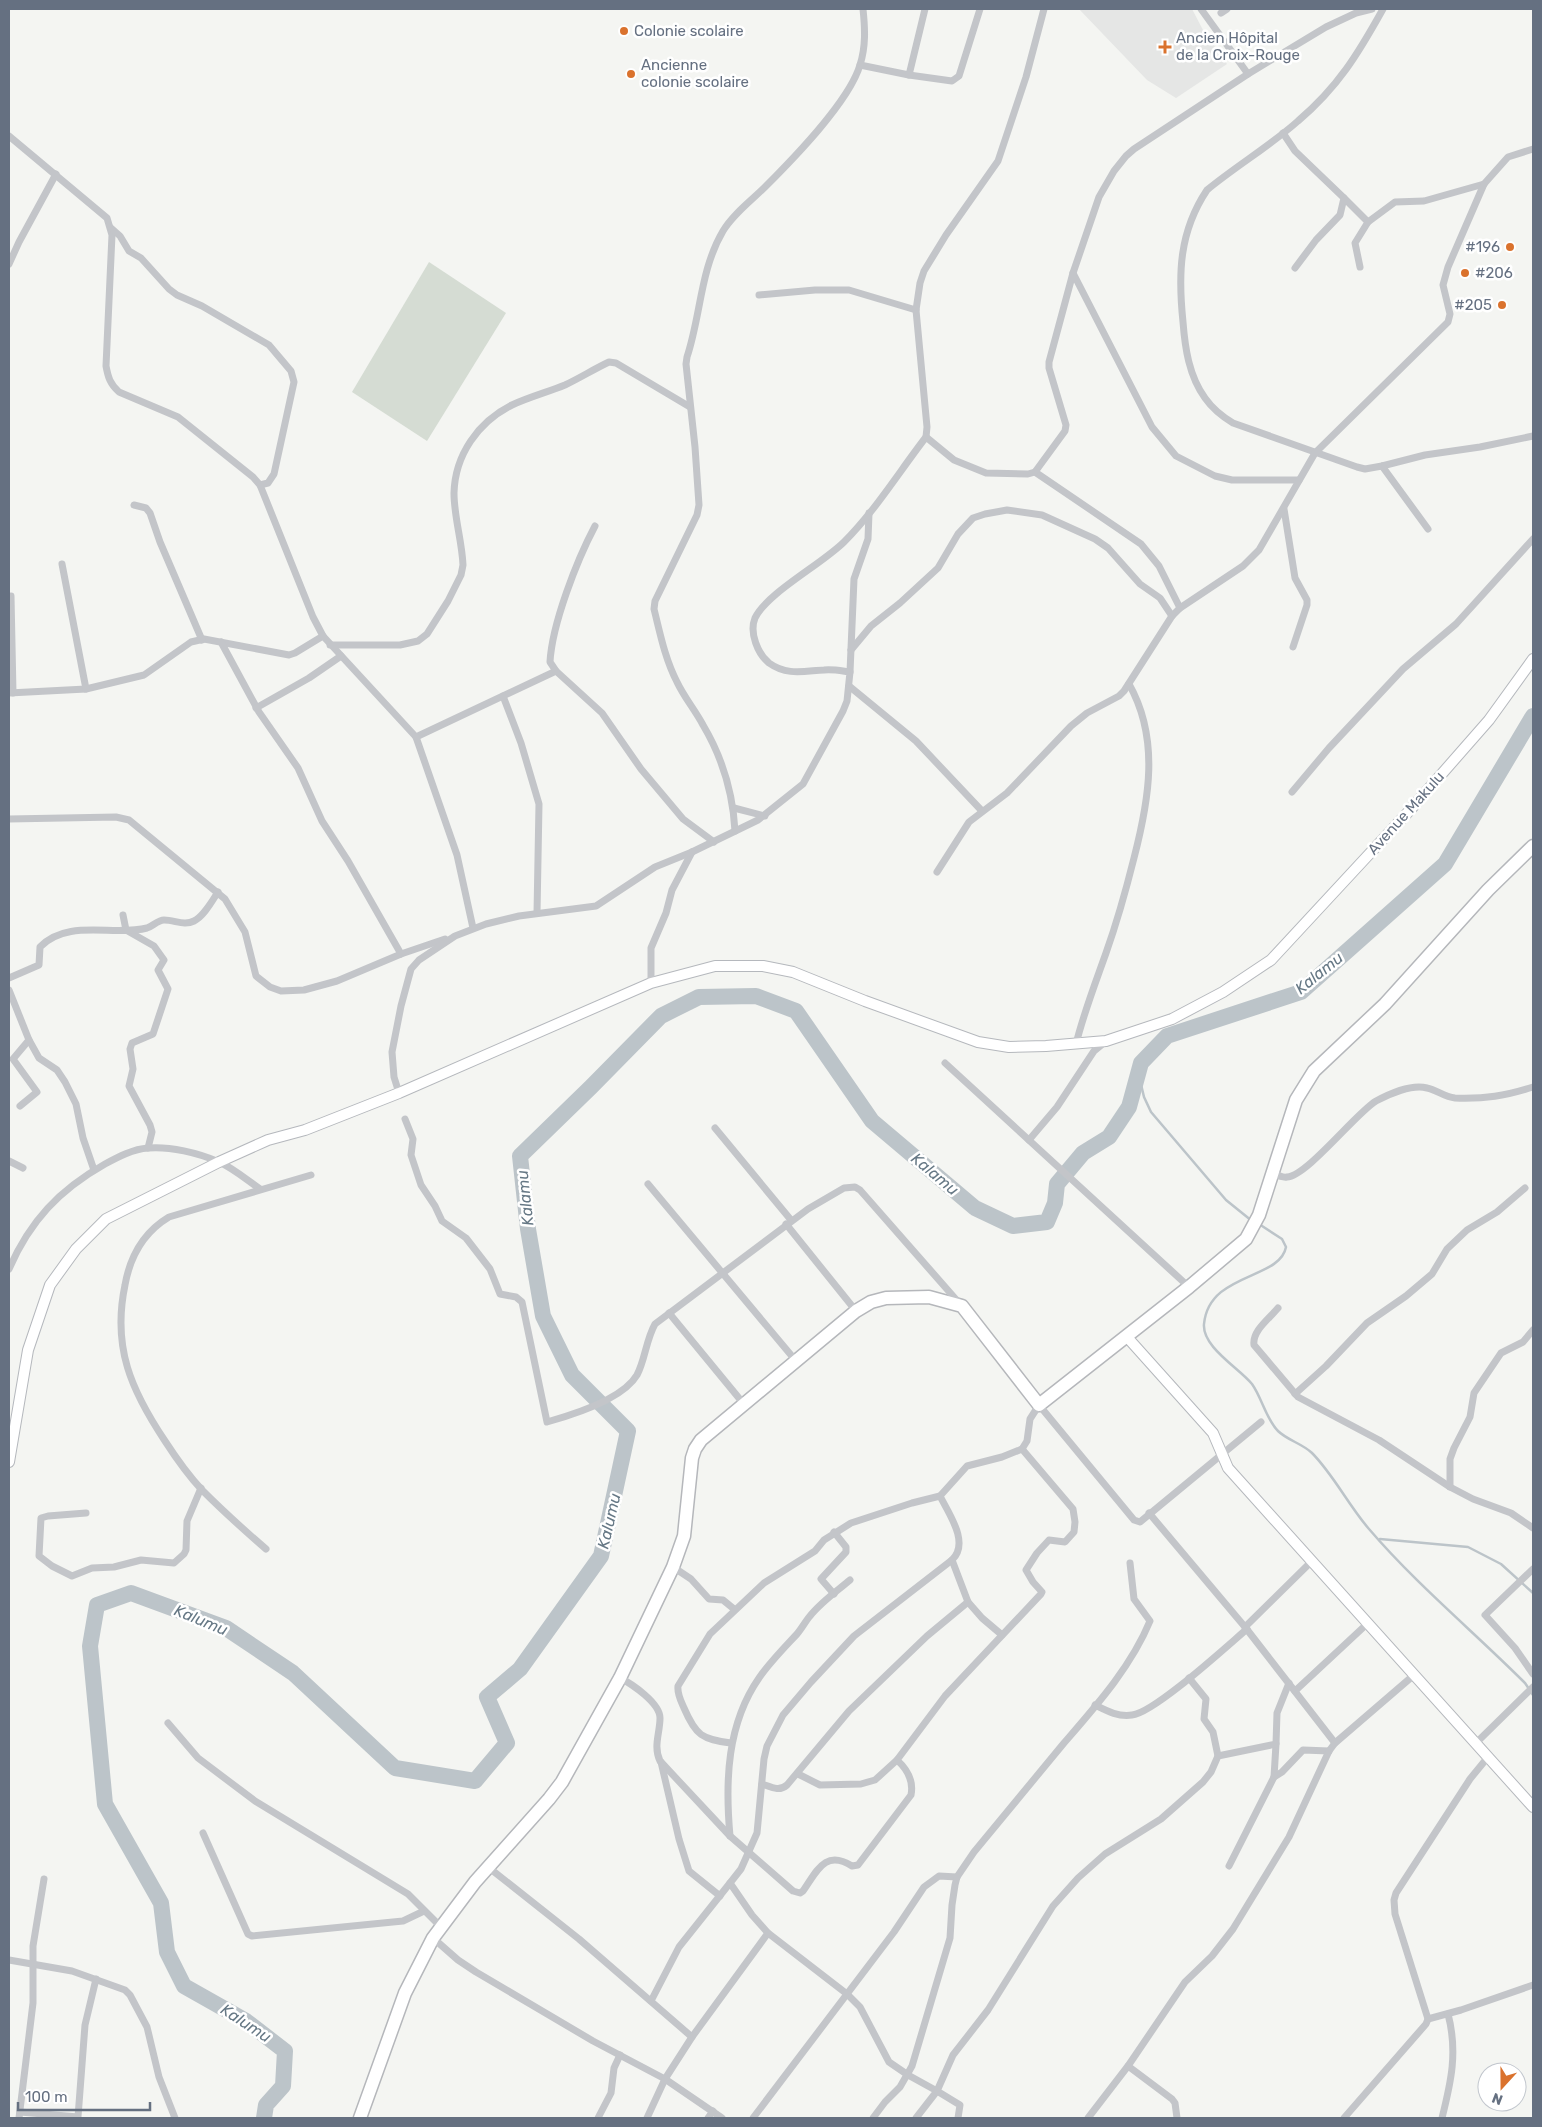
<svg xmlns="http://www.w3.org/2000/svg" width="1542" height="2127" font-family="Rubik,sans-serif">
	<rect width="100%" height="100%" fill="#f4f5f2"/>
	<path fill="#e5e6e5" d="M 1079,9 L 1192,9 L 1203,30 L 1227,64 L 1176,98 L 1147,80 Z"/>
	<path fill="#d5dcd3" d="M 429,262 L 506,313 L 427,441 L 352,392 Z"/>
	<g fill="none" stroke-linecap="round" stroke-linejoin="round">
		<g stroke="#bcc4c9" stroke-width="2.5">
			<path d="M 1139,1076 L 1144,1097 L 1151,1112 L 1226,1200 L 1252,1221"/>
			<path d="M 1259,1224 L 1282,1239 L 1286,1247 C 1280,1280 1209,1272 1204,1324 C 1202,1347 1239,1368 1252,1384 C 1262,1398 1266,1419 1278,1431 C 1287,1440 1303,1444 1312,1453 C 1333,1474 1349,1506 1369,1529 C 1416,1584 1473,1631 1525,1683 L 1533,1695"/>
			<path d="M 1380,1539 L 1468,1547 L 1501,1564 L 1533,1593"/>
		</g>
		<path stroke="#bcc4c9" stroke-width="16" d="M 264,2118 L 266,2105 L 283,2086 L 285,2051 L 246,2021 L 184,1986 L 167,1952 L 161,1903 L 105,1804 L 90,1646 L 97,1605 L 131,1593 L 226,1628 L 293,1673 L 395,1768 L 475,1781 L 507,1743 L 487,1697 L 520,1669 L 601,1556 L 628,1431 L 572,1375 L 543,1316 L 528,1229 L 520,1156 L 591,1087 L 661,1016 L 699,997 L 756,996 L 796,1011 L 872,1121 L 975,1208 L 1013,1226 L 1047,1222 L 1055,1203 L 1057,1184 L 1083,1153 L 1109,1137 L 1129,1107 L 1141,1063 L 1167,1036 L 1301,992 L 1445,864 L 1533,716"/>
		<g stroke="#b5b8bd" stroke-width="12">
			<g id="secondary">
				<path d="M 1127,1337 L 1213,1433 L 1228,1468 L 1533,1807"/>
				<path d="M 9,1462 L 28,1350 L 50,1285 L 76,1249 L 106,1219 L 219,1162 L 268,1140 L 305,1130 L 399,1093 L 651,983 L 715,966 L 763,966 L 793,972 L 865,1001 L 978,1042 L 1009,1047 L 1046,1046 L 1106,1041 L 1172,1019 L 1223,992 L 1271,960 L 1411,809 L 1489,720 L 1533,659"/>
			</g>
		</g>
		<g stroke="#b5b7bb" stroke-width="15">
			<path id="highway" d="M 360,2118 L 405,1993 L 433,1938 L 475,1882 L 549,1799 L 562,1782 L 620,1678 L 673,1567 L 684,1536 L 692,1458 L 695,1449 L 701,1440 L 856,1311 L 871,1302 L 886,1298 L 929,1297 L 962,1306 L 1039,1405 L 1189,1287 L 1246,1239 L 1259,1215 L 1296,1100 L 1314,1071 L 1385,1004 L 1488,890 L 1533,846"/>
		</g>
		<g stroke="#c3c5c9" stroke-width="7">
			<path d="M 1201,9 L 1248,74"/>
			<path d="M 1383,9 C 1358,54 1338,87 1298,121 C 1270,146 1236,166 1207,190 C 1179,232 1178,274 1183,322 C 1185,348 1189,376 1205,398 C 1212,408 1223,417 1233,423 L 1357,467 L 1365,469 L 1382,466 L 1425,455 L 1480,447 L 1533,436"/>
			<path d="M 1221,13 L 1227,9"/>
			<path d="M 860,65 L 909,75 L 952,81 L 959,76 L 980,9"/>
			<path d="M 909,75 L 925,9"/>
			<path d="M 1283,133 L 1295,151 L 1344,198 L 1340,215 L 1316,240 L 1295,268"/>
			<path d="M 9,136 L 107,218 L 112,235 L 106,366 C 108,377 110,384 119,392 L 178,417 L 253,477 L 260,485 L 313,617 L 323,636 L 295,653 L 289,655 L 204,639 L 191,642 L 144,675 L 86,689 L 9,693"/>
			<path d="M 1344,198 L 1368,222 L 1355,243 L 1360,267"/>
			<path d="M 1368,222 L 1395,202 L 1424,201 L 1484,184"/>
			<path d="M 111,228 L 120,236 L 129,251 L 141,258 L 169,289 L 177,295 L 202,306 L 269,345 L 291,371 L 294,382 L 274,474 L 268,483 L 260,485"/>
			<path d="M 9,264 L 19,242 L 56,174"/>
			<path d="M 1073,273 L 1152,427 L 1176,456 L 1215,476 L 1232,480 L 1299,480"/>
			<path d="M 759,295 L 815,290 L 849,290 L 916,310"/>
			<path d="M 926,437 L 927,427 L 916,310 L 920,283 L 924,271 L 946,235 L 998,161 L 1026,77 L 1044,9"/>
			<path d="M 1382,466 L 1428,529"/>
			<path d="M 1035,472 L 1141,544 L 1159,566 L 1180,608"/>
			<path d="M 134,505 L 146,508 L 150,513 L 160,542 L 202,640"/>
			<path d="M 1284,509 L 1295,578 L 1307,600 L 1307,605 L 1293,647"/>
			<path d="M 62,564 L 86,689"/>
			<path d="M 11,596 L 13,693"/>
			<path d="M 323,636 L 416,737 L 556,671 L 602,713 L 641,769 L 683,819 L 714,842"/>
			<path d="M 221,642 L 259,712 L 298,768 L 322,821 L 348,861 L 401,954"/>
			<path d="M 330,645 L 400,645 L 418,641 L 427,634 L 448,601 L 461,575 L 463,565 C 462,541 454,517 454,493 C 455,455 478,422 512,405 C 529,397 548,392 565,385 C 580,378 594,369 609,362 L 616,363 L 690,407"/>
			<path d="M 851,650 L 871,626 L 900,603 L 938,568 L 958,534 L 973,518 L 985,514 L 1007,510 L 1042,515 L 1095,539 L 1108,548 L 1140,584 L 1160,598 L 1172,616"/>
			<path d="M 556,671 L 550,662 C 552,624 577,560 595,526"/>
			<path d="M 850,672 L 854,579 L 868,539 L 869,513"/>
			<path d="M 849,686 L 916,741 L 982,811"/>
			<path d="M 503,696 L 521,743 L 539,804 L 537,913"/>
			<path d="M 256,708 L 309,678 L 341,656"/>
			<path d="M 416,737 L 457,855 L 473,928"/>
			<path d="M 1292,792 L 1329,748 L 1403,669 L 1456,624 L 1533,539"/>
			<path d="M 734,808 L 765,816"/>
			<path d="M 9,819 L 116,817 L 129,820 L 225,899 L 245,932 L 256,976 L 270,987 L 281,991 L 304,990 L 337,981 L 401,954 L 445,939"/>
			<path d="M 735,831 C 733,794 722,757 703,725 C 695,710 684,697 677,682 C 665,659 660,633 654,609 L 655,601 L 697,515 L 699,505 L 695,447 L 686,364 L 687,357 C 701,315 700,270 723,231 C 733,214 752,200 765,187 C 793,159 849,102 860,65 C 866,46 865,28 863,9"/>
			<path d="M 937,872 L 969,822 L 1007,793 L 1071,726 L 1087,713 L 1119,696 L 1124,691 L 1172,616 L 1180,608 L 1243,566 L 1259,550 L 1315,453 L 1448,322 L 1450,314 L 1443,285 L 1448,267 L 1484,184 L 1508,157 L 1533,149"/>
			<path d="M 123,915 L 126,930 L 154,946 L 164,960 L 158,970 L 168,989 L 153,1034 L 132,1043 L 130,1049 L 133,1069 L 129,1086 L 150,1125 L 152,1132 L 148,1148"/>
			<path d="M 9,978 L 39,965 L 40,947 C 68,918 114,937 147,928 C 153,926 158,920 164,920 C 175,920 184,926 194,921 C 204,916 212,901 218,892"/>
			<path d="M 651,983 L 651,948 L 666,913 L 672,890 L 692,852"/>
			<path d="M 9,990 L 29,1040 L 13,1059 L 37,1092 L 20,1106"/>
			<path d="M 29,1040 L 39,1058 L 57,1070 L 65,1082 L 76,1104 L 83,1138 L 94,1170"/>
			<path d="M 1076,1044 C 1084,1012 1095,984 1106,953 C 1117,922 1126,890 1134,858 C 1149,800 1160,739 1129,684"/>
			<path d="M 945,1063 L 1189,1287"/>
			<path d="M 399,1093 L 394,1077 L 392,1052 L 401,1006 L 411,969 L 419,960 L 455,936 L 486,924 L 519,916 L 596,906 L 655,867 L 692,852 L 758,820 L 803,784 L 843,711 L 847,701 L 850,672 C 842,671 833,669 824,670 C 804,671 787,676 769,663 C 758,654 749,633 755,618 C 767,593 822,564 844,542 C 875,511 899,472 926,437 L 954,460 L 986,473 L 1028,474 L 1035,472 L 1065,431 L 1066,425 L 1049,368 L 1049,362 L 1073,273 L 1099,197 L 1114,171 L 1126,156 L 1134,149 L 1248,74 L 1326,27 L 1356,13 L 1372,9"/>
			<path d="M 405,1119 L 413,1139 L 411,1155 L 421,1185 L 435,1206 L 442,1221 L 466,1238 L 490,1269 L 500,1294 L 516,1297 L 522,1302 L 547,1422 C 572,1415 623,1399 637,1375 C 645,1360 646,1340 655,1324 L 808,1209 L 844,1188 L 855,1187 L 860,1190 L 960,1304"/>
			<path d="M 715,1128 L 791,1220"/>
			<path d="M 1029,1140 L 1057,1107 L 1094,1051 L 1105,1042"/>
			<path d="M 9,1161 L 23,1168"/>
			<path d="M 1273,1173 C 1277,1175 1282,1178 1287,1177 C 1307,1176 1356,1113 1376,1101 C 1389,1094 1412,1084 1427,1088 C 1437,1090 1444,1097 1455,1098 C 1485,1099 1505,1096 1533,1087"/>
			<path d="M 648,1184 L 796,1361"/>
			<path d="M 786,1224 L 856,1311"/>
			<path d="M 9,1269 C 30,1221 59,1190 105,1164 C 118,1157 133,1149 148,1148 C 169,1146 199,1153 219,1162 C 233,1168 247,1180 260,1189"/>
			<path d="M 1278,1308 C 1269,1319 1252,1331 1254,1345 L 1298,1397 L 1379,1440 L 1450,1487 L 1473,1499 L 1511,1513 L 1533,1528"/>
			<path d="M 669,1313 L 743,1403"/>
			<path d="M 1295,1394 L 1326,1366 L 1367,1323 L 1406,1296 L 1432,1274 L 1447,1249 L 1467,1230 L 1497,1212 L 1525,1188"/>
			<path d="M 1450,1487 L 1450,1459 L 1454,1448 L 1470,1417 L 1474,1393 L 1501,1353 L 1523,1342 L 1533,1330"/>
			<path d="M 86,1513 L 48,1516 L 41,1518 L 39,1556 L 52,1566 L 72,1576 L 92,1568 L 114,1567 L 141,1560 L 174,1563 L 184,1554 L 186,1550 L 187,1521 L 201,1488"/>
			<path d="M 1149,1513 L 1245,1627 L 1335,1743"/>
			<path d="M 266,1549 C 244,1530 222,1510 202,1490 C 188,1475 176,1458 165,1441 C 131,1390 112,1347 125,1285 C 130,1257 144,1232 169,1217 L 311,1175"/>
			<path d="M 952,1560 L 968,1602 L 982,1618 L 1002,1635"/>
			<path d="M 673,1567 L 691,1579 L 709,1599 L 723,1600 L 734,1609"/>
			<path d="M 1533,1569 L 1485,1615 L 1515,1648 L 1533,1674"/>
			<path d="M 834,1594 L 821,1579 L 846,1552 L 846,1547 L 834,1532"/>
			<path d="M 1245,1627 L 1311,1562"/>
			<path d="M 620,1678 C 632,1684 660,1703 660,1718 C 660,1733 653,1746 660,1761 L 730,1836 L 793,1891 L 800,1893 L 803,1891 C 817,1871 825,1849 852,1866 L 858,1865 L 911,1795 C 914,1780 907,1769 897,1760 L 945,1696 L 1041,1594 L 1042,1592 L 1033,1582 L 1026,1570 L 1037,1553 L 1049,1540 L 1065,1542 L 1074,1532 L 1075,1522 L 1073,1509 L 1022,1449"/>
			<path d="M 1189,1678 L 1206,1699 L 1204,1719 L 1213,1732 L 1218,1756"/>
			<path d="M 1295,1691 L 1368,1623"/>
			<path d="M 1095,1705 C 1107,1711 1118,1717 1132,1715 C 1154,1713 1227,1646 1247,1629"/>
			<path d="M 168,1723 L 198,1758 L 255,1801 L 408,1894 L 441,1927"/>
			<path d="M 731,1743 C 702,1739 696,1736 684,1708 C 681,1701 677,1694 678,1686 L 710,1634 L 764,1583 L 815,1551 L 824,1540 L 851,1523 L 912,1503 L 940,1496 L 967,1466 L 1002,1457 L 1022,1449 L 1027,1441 L 1030,1419 L 1039,1405 L 1134,1520 L 1140,1522 L 1261,1422"/>
			<path d="M 1476,1743 L 1533,1687"/>
			<path d="M 661,1762 L 679,1839 L 689,1871 L 720,1896"/>
			<path d="M 798,1774 L 820,1785 L 861,1784 L 875,1780 L 897,1760"/>
			<path d="M 1274,1777 L 1282,1772 L 1303,1750 L 1329,1751"/>
			<path d="M 762,1784 C 771,1787 779,1792 787,1785 L 849,1711 L 927,1636 L 968,1602"/>
			<path d="M 203,1833 L 248,1934 L 252,1936 L 403,1921 L 424,1911"/>
			<path d="M 730,1836 C 725,1781 727,1724 759,1678 C 770,1662 784,1648 797,1634 C 802,1628 805,1622 810,1616 C 821,1602 837,1591 850,1580"/>
			<path d="M 1229,1866 L 1274,1777 L 1276,1744"/>
			<path d="M 488,1867 L 579,1939 L 692,2037"/>
			<path d="M 433,1938 L 458,1960 L 476,1972 L 593,2041 L 665,2079 L 722,2118"/>
			<path d="M 9,1960 L 72,1971 L 125,1990 L 130,1995 L 147,2027 L 159,2077 L 175,2118"/>
			<path d="M 651,2001 L 679,1947 L 730,1883"/>
			<path d="M 1428,2019 L 1461,2010 L 1533,1985"/>
			<path d="M 1128,2066 L 1172,2099 L 1175,2103 L 1177,2118"/>
			<path d="M 20,2112 L 78,2117 L 85,2025 L 96,1979"/>
			<path d="M 19,2118 L 33,2003 L 33,1946 L 44,1879"/>
			<path d="M 598,2118 L 611,2093 L 614,2068 L 620,2055"/>
			<path d="M 647,2118 L 665,2079 L 692,2037 L 768,1933"/>
			<path d="M 708,2118 L 713,2111"/>
			<path d="M 753,2118 L 894,1932 L 924,1887 L 939,1876 L 957,1877"/>
			<path d="M 873,2118 L 885,2102 L 900,2087 L 912,2066 L 950,1938 L 952,1905 L 955,1885 L 957,1877 L 974,1852 C 1004,1816 1034,1779 1064,1743 C 1096,1706 1131,1667 1150,1621 L 1134,1599 L 1130,1563"/>
			<path d="M 916,2118 L 937,2091 L 908,2075 L 889,2062 L 860,2007 L 847,1994 L 768,1933 L 752,1915 L 730,1883 L 741,1869 L 757,1833 L 764,1759 L 767,1746 L 783,1715 L 811,1682 L 854,1636 L 952,1560 C 970,1543 949,1514 940,1496"/>
			<path d="M 958,2118 L 960,2105 L 937,2091 L 953,2055 L 988,2010 L 1053,1906 L 1078,1878 L 1105,1854 L 1161,1819 L 1203,1782 L 1211,1772 L 1218,1756 L 1276,1744 L 1277,1713 L 1289,1683"/>
			<path d="M 1088,2118 L 1128,2066 L 1185,1982 L 1212,1956 L 1233,1929 L 1289,1837 L 1329,1751 L 1335,1743 L 1414,1675"/>
			<path d="M 1344,2118 L 1426,2024 L 1428,2019 L 1395,1914 L 1394,1900 L 1396,1893 L 1470,1779 L 1488,1757"/>
			<path d="M 1442,2118 C 1451,2082 1458,2052 1448,2014"/>
		</g>
		<use href="#secondary" stroke="#fff" stroke-width="10"/>
		<use href="#highway" stroke="#fff" stroke-width="12"/>
	</g>
	<g fill="#da722d" stroke="#fff" stroke-width="2">
		<circle cx="624" cy="31" r="5"/>
		<path d="M1162.5 39.5h5v5h5v5h-5v5h-5v-5h-5v-5h5z"/>
		<circle cx="631" cy="74" r="5"/>
		<circle cx="1510" cy="247" r="5"/>
		<circle cx="1465" cy="273" r="5"/>
		<circle cx="1502" cy="305" r="5"/>
	</g>
	<g text-anchor="middle" dominant-baseline="central" stroke-width="5" stroke-linejoin="round" paint-order="stroke">
		<g font-size="15" fill="#657081" stroke="#fff" text-anchor="start">
			<text x="634" y="31">Colonie scolaire</text>
			<text x="1176" y="38">Ancien Hôpital<tspan x="1176" dy="17">de la Croix-Rouge</tspan></text>
			<text x="641" y="65">Ancienne<tspan x="641" dy="17">colonie scolaire</tspan></text>
			<text x="1500" y="247" text-anchor="end">#196</text>
			<text x="1475" y="273">#206</text>
			<text x="1492" y="305" text-anchor="end">#205</text>
		</g>
		<g font-size="15" fill="#657081" stroke="#fff">
			<text transform="translate(1406 813) rotate(-48)">Avenue Makulu</text>
		</g>
		<g font-size="16" font-style="italic" fill="#667885" stroke="#fff">
			<text transform="translate(1319 973) rotate(-39)">Kalamu</text>
			<text transform="translate(935 1174) rotate(40)">Kalamu</text>
			<text transform="translate(525 1198) rotate(-96)">Kalamu</text>
			<text transform="translate(609 1521) rotate(-77)">Kalumu</text>
			<text transform="translate(201 1620) rotate(22)">Kalumu</text>
			<text transform="translate(246 2023) rotate(33)">Kalumu</text>
		</g>
	</g>
	<rect width="1542" height="2127" fill="none" stroke="#657081" stroke-width="20"/>
	<g transform="translate(1502 2087) rotate(201)"><circle r="24" fill="#ffffff" stroke="#c1c6cd"/>
	<path d="M0-4L9 19L0 12L-9 19Z" fill="#da722d"/>
	<text y="-8" font-size="14" font-weight="bold" text-anchor="middle" fill="#657081">N</text>
	</g>
	<path d="M18 2102v8h132v-8" fill="none" stroke="#657081" stroke-width="2.5"/>
	<text x="25" y="2102" font-size="15" fill="#657081" stroke="#ffffff" stroke-width="4" paint-order="stroke">100 m</text>
</svg>
